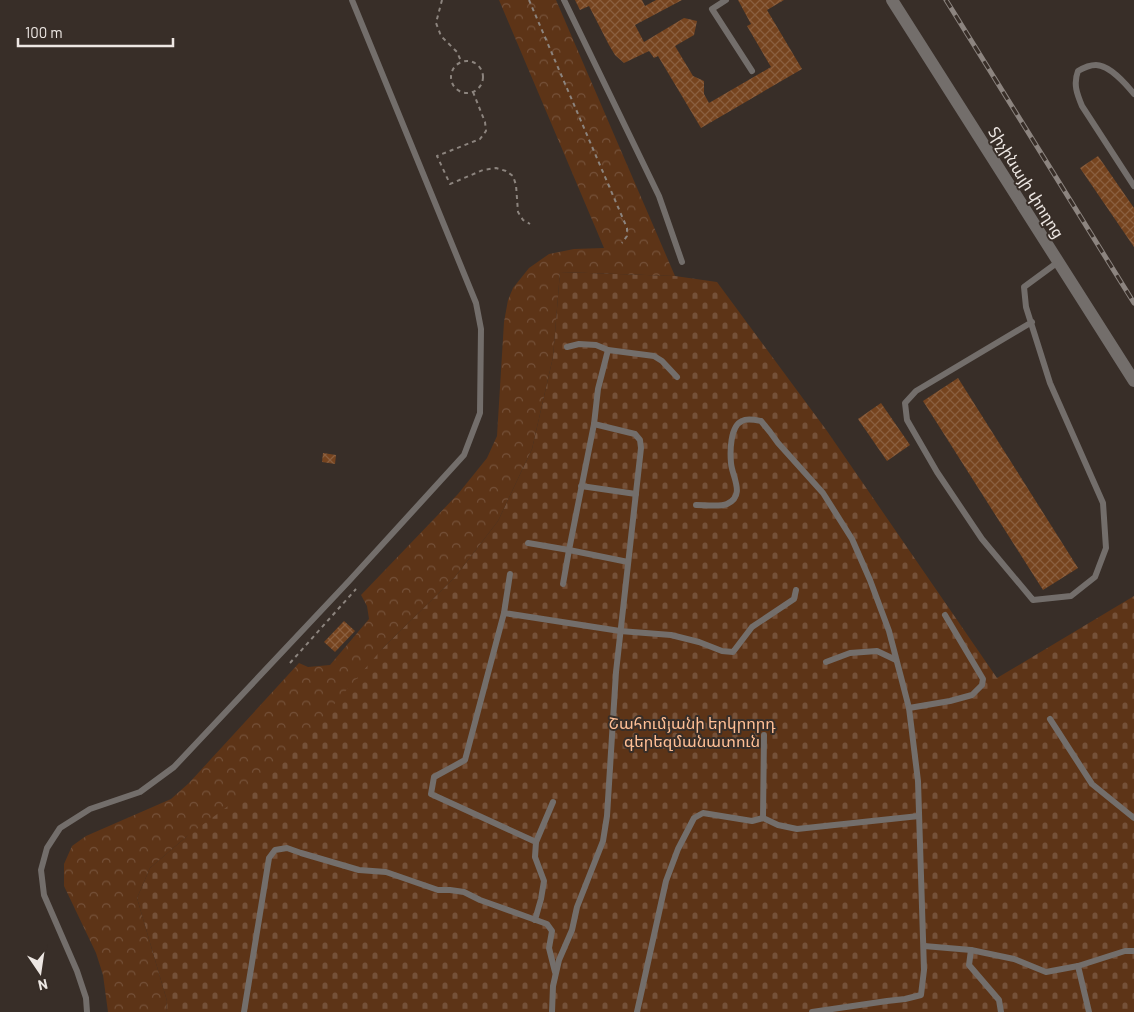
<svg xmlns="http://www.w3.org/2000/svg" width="1134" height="1012" font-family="Barlow,'Noto Sans Armenian',sans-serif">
	<defs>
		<pattern id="cemetery-stones" width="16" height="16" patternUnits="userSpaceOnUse" patternTransform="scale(1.25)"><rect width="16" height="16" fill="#5d3417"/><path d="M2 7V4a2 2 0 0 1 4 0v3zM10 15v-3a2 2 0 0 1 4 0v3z" fill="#755139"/></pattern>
		<pattern id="park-crowns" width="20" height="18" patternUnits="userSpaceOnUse" patternTransform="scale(1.25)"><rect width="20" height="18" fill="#5d3417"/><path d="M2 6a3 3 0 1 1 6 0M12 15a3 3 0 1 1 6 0" fill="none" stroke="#755139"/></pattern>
		<pattern id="building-cross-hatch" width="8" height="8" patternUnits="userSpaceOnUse" patternTransform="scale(1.25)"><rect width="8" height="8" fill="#76441f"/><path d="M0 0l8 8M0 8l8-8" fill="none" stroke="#8a5f3f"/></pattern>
	</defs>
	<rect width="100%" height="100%" fill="#382e28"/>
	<path fill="url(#cemetery-stones)" d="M 560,272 L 675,276 L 717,282 L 827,431 L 997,678 L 1134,596 L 1134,1012 L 166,1012 L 167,1001 L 137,898 L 150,868 L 186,837 L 383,648 L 455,577 L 498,521 L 532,449 L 553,357 Z"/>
	<path fill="url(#park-crowns)" d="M 499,0 L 556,0 L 675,276 L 560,272 L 553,357 L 532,449 L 498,521 L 455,577 L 383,648 L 277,770 L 186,837 L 150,868 L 137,898 L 167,1001 L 166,1012 L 108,1012 L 103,975 L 96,953 L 64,886 L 64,864 L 72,846 L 86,836 L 171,799 L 189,783 L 299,663 L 308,667 L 330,665 L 369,619 L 367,606 L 361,595 L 458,494 L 487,458 L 497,436 L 504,322 L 508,300 L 513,288 L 529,268 L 549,254 L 574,249 L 604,248 Z"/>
	<g fill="url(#building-cross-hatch)">
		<path d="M 575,0 L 642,0 L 645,6 L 656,0 L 682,0 L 635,25 L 644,42 L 684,18 L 697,21 L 694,35 L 675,46 L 693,76 L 704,81 L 704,94 L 709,103 L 771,67 L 747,26 L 751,24 L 738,0 L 784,0 L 767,10 L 802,69 L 701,128 L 658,56 L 654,58 L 649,51 L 624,63 L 615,55 L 609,45 L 589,6 L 580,10 Z"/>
		<path d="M 1098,156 L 1134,208 L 1134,247 L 1080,168 Z"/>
		<path d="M 958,378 L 1078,568 L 1043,590 L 923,401 Z"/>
		<path d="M 881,403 L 910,445 L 887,461 L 858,419 Z"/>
		<path d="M 323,453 L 336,455 L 335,464 L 322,462 Z"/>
		<path d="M 344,621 L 355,631 L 335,652 L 324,642 Z"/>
	</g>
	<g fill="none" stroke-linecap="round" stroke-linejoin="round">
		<g stroke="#8c847e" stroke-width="2" stroke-dasharray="4 4" stroke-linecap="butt">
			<path d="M 442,0 L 436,23 L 441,36 L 457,52 L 461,61"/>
			<path d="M 529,0 L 627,228 L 627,236 L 622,243"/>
			<circle cx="467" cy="77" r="16"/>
			<path d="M 473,92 L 485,122 L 486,131 L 480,139 L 437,156 L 450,184 L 483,170 L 496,168 L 506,171 L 513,176 L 516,185 L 518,212 L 523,220 L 530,224"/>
			<path d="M 290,663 L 356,589"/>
		</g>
		<g stroke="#736e6b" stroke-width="6">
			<path d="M 564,0 L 659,196 L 682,262"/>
			<path d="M 726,0 L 712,9 L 752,71"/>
			<path d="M 1134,94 C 1126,84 1109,65 1096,65 C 1089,65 1083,68 1078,71 C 1073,84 1077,94 1082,106 L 1134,186"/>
			<path d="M 1032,322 L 916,391 L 905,403 L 907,420 L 937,472 L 982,539 L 1033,600 L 1071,596 L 1095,577 L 1106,548 L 1103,503 L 1050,383 L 1026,307 L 1024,287 L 1058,262"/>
			<path d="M 567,347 L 579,344 L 596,345 L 608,350 L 654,356 L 662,361 L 677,377"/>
			<path d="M 581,486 L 636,494"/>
			<path d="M 696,505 C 704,505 721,507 727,504 C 746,495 732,477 731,463 C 730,452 730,426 742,421 C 747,418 756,420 761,421 L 770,432 L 778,443 L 823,493 L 852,539 L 870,580 L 889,631 L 909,708 L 918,781 L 924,970 L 921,995 L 905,999 L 887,1001 L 812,1012"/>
			<path d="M 528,543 L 569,550 L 628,562"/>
			<path d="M 510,574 L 504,613 L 465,760 L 434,777 L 431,794 L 536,842"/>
			<path d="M 563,584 L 569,550 L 594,424 L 598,389 L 608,350"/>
			<path d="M 504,613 L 620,631 L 671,635 L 699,642 L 722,651 L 733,652 L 752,627 L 794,599 L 796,590"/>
			<path d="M 826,662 L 850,653 L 877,651 L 896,660"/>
			<path d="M 909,708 L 950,701 L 972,695 L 982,685 L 983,679 L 945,615"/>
			<path d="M 1050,719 L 1092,784 L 1134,818"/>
			<path d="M 763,818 L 764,735"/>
			<path d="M 535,920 L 541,899 L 544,881 L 535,857 L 536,842 L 553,802"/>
			<path d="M 924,946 L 971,950 L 1014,959 L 1046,972 L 1078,966 L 1125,951 L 1134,951"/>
			<path d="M 971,950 L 969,965 L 999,1000 L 1001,1012"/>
			<path d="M 1078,966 L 1089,1012"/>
			<path d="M 87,1012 L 86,998 L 77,971 L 44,895 L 41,870 L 47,848 L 60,828 L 90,809 L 140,792 L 174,767 L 349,581 L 464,455 L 480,413 L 481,329 L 476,303 L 352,0"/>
			<path d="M 244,1012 L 269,858 L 275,850 L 287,848 L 301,853 L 359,870 L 386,872 L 438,890 L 450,890 L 464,892 L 480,900 L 547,924 L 552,931 L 549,948 L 555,972"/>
			<path d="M 552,1012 L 553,986 L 559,960 L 572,930 L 577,907 L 603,841 L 607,816 L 616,672 L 641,448 L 640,440 L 635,434 L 594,424"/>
			<path d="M 637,1012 L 666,881 L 678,849 L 694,818 L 703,813 L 752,821 L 763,818 L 778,825 L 797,829 L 919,816"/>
		</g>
		<path stroke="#736e6b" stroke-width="12" d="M 892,0 L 1134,381"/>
		<g stroke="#8c847f" stroke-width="5">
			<path id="rail" d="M 946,0 L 1134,303"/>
		</g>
		<use href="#rail" stroke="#382e28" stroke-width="3" stroke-dasharray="9" stroke-linecap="butt"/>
	</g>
	<g text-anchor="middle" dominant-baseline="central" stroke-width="4" stroke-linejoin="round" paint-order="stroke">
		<g font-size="16" fill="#ede7e3" stroke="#382e28">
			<text transform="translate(1027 182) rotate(58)">Տիչինայի փողոց</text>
		</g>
		<g font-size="16" fill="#ffbf95" stroke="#382e28">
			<text x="692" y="722">Շահումյանի երկրորդ<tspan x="692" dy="18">գերեզմանատուն</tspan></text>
		</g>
	</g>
	<g transform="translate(40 972) rotate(167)" stroke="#382e28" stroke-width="4" paint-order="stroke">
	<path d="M0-4L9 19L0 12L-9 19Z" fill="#ede7e3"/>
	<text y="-8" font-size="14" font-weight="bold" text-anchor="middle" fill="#ede7e3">N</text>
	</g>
	<path d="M18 38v8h155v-8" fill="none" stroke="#ede7e3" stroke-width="2.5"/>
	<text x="25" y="38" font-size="15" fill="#ede7e3" stroke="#382e28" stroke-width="4" paint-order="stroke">100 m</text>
</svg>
